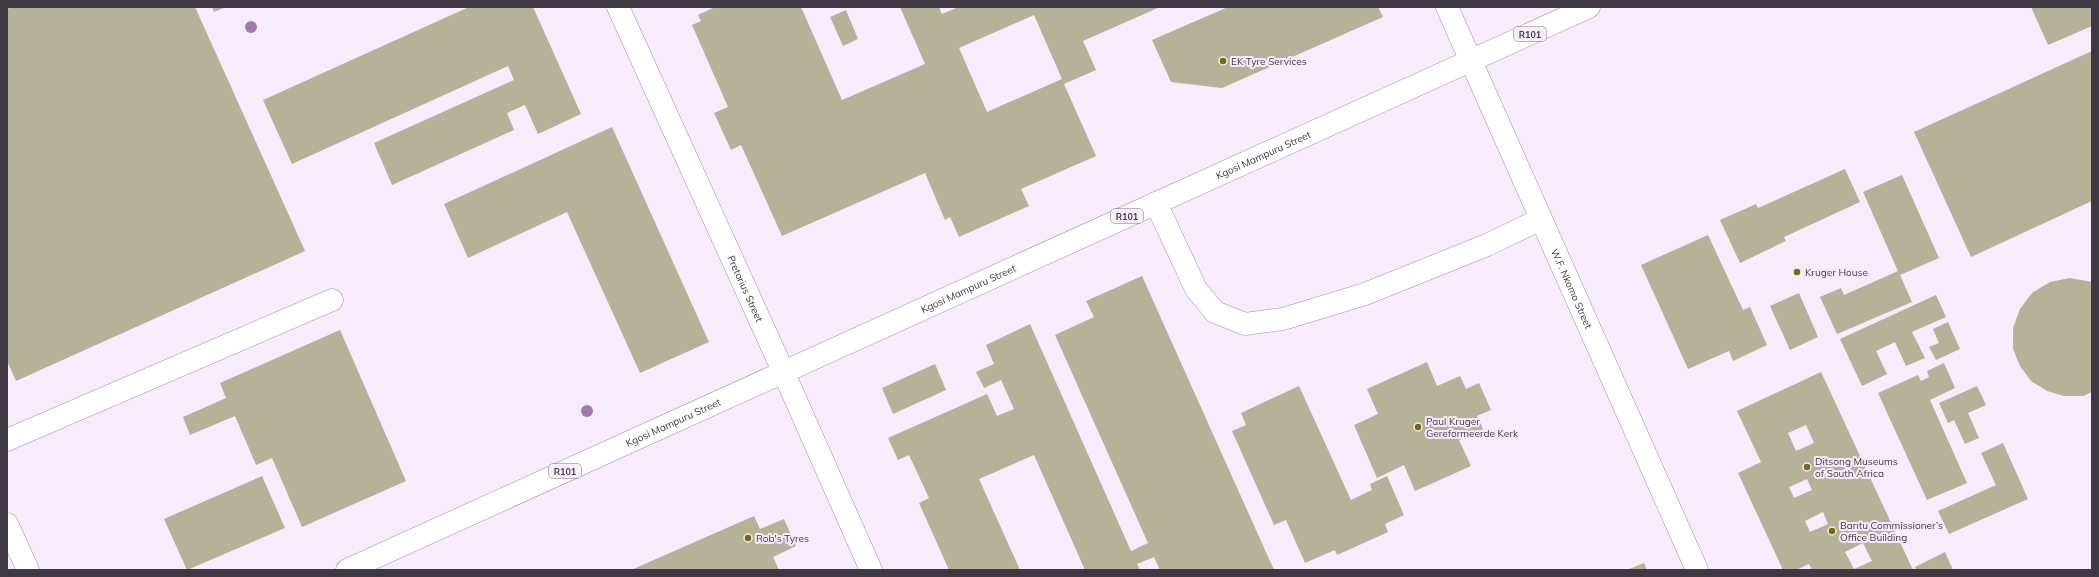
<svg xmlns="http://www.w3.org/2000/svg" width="2099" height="577" font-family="Mulish,sans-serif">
	<rect width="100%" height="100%" fill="#f6ecfc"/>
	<g fill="#b4b297" fill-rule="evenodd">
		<path d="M 12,7 L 195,7 L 305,251 L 16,381 L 7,361 L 7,9 Z"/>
		<path d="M 212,7 L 226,7 L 214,12 Z"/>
		<path d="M 469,7 L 533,7 L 581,114 L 538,134 L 525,105 L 507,113 L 514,130 L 392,185 L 374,143 L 514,80 L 508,66 L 292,164 L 263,100 Z"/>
		<path d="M 715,7 L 801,7 L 842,100 L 925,64 L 900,7 L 939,7 L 942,14 L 959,7 L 1160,7 L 1083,41 L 1096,70 L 1064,84 L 1096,156 L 1021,189 L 1029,206 L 959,237 L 950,217 L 945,220 L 925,173 L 782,236 L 741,145 L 731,150 L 714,113 L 728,107 L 692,25 L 701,21 L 698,15 ZM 1034,15 L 1062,79 L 987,112 L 959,48 Z"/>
		<path d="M 1228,7 L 1378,7 L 1383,17 L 1222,88 L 1171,82 L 1152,40 Z"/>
		<path d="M 2031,7 L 2092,7 L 2092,26 L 2048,45 Z"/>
		<path d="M 846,10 L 858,39 L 843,46 L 830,17 Z"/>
		<path d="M 2092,51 L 2092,201 L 1971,257 L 1914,132 Z"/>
		<path d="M 612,127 L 709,342 L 640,373 L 567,212 L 468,258 L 444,204 Z"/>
		<path d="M 1845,169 L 1860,202 L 1784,237 L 1786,241 L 1740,263 L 1720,220 L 1756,204 L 1758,208 Z"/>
		<path d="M 1902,175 L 1939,258 L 1900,275 L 1912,302 L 1837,334 L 1820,297 L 1841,288 L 1844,295 L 1898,271 L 1863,192 Z"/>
		<path d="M 1708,235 L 1743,310 L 1750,307 L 1767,345 L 1733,361 L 1729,351 L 1688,369 L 1641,265 Z"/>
		<path d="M 1142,276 L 1274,570 L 1160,570 L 1154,557 L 1137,564 L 1140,570 L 1085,570 L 1034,455 L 979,479 L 1020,570 L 949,570 L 919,503 L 929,498 L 909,455 L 898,460 L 888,438 L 987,394 L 997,416 L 1014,409 L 1001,380 L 984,388 L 976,372 L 994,364 L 986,345 L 1030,324 L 1131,551 L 1148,543 L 1055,335 L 1094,317 L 1086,301 Z"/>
		<path d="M 2070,278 L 2092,282 L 2092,392 L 2083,396 L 2064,396 L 2047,391 L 2031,381 L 2020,366 L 2013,349 L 2013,328 L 2020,309 L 2032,293 L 2050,282 Z"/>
		<path d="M 1799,293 L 1818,337 L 1790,350 L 1770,306 Z"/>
		<path d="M 1936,295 L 1946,317 L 1912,332 L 1925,358 L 1906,366 L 1895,342 L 1876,351 L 1887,374 L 1862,386 L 1840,339 Z"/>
		<path d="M 1948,322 L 1960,349 L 1936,360 L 1929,347 L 1939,343 L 1933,329 Z"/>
		<path d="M 340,330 L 406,481 L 302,527 L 272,458 L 256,465 L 235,416 L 190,435 L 183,417 L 226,398 L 220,383 Z"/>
		<path d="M 1427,362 L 1437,386 L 1460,376 L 1466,389 L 1479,383 L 1491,410 L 1477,416 L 1483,429 L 1459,440 L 1471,466 L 1415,491 L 1404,465 L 1377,478 L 1354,425 L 1378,414 L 1367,389 Z"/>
		<path d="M 1944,363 L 1955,388 L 1930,400 L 1967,483 L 1927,500 L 1878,393 L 1918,375 L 1921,381 L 1929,377 L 1927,371 Z"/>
		<path d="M 935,364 L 946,390 L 893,414 L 882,388 Z"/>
		<path d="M 1821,372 L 1913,570 L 1812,570 L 1809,564 L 1796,570 L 1783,570 L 1738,473 L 1761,462 L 1737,411 ZM 1806,425 L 1814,443 L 1796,451 L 1788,433 ZM 1807,479 L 1812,490 L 1794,498 L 1789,487 ZM 1823,512 L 1828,524 L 1810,532 L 1805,521 ZM 1863,543 L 1872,561 L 1854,569 L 1845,552 Z"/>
		<path d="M 1299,386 L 1351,500 L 1372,490 L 1370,484 L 1387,476 L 1404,515 L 1385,524 L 1388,532 L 1337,555 L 1335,550 L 1305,563 L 1286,520 L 1274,525 L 1232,431 L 1246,425 L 1241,413 Z"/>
		<path d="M 1977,386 L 1986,405 L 1968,413 L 1979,438 L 1965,444 L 1954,420 L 1948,423 L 1939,403 Z"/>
		<path d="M 2003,443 L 2028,499 L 1949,534 L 1938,511 L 1996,485 L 1981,453 Z"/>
		<path d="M 262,476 L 285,528 L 187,570 L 164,519 Z"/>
		<path d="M 754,516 L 760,529 L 784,519 L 796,546 L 773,557 L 779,570 L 631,570 Z"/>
		<path d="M 1945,552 L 1953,570 L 1916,570 L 1915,567 Z"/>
		<path d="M 1644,563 L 1647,570 L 1627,570 Z"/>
	</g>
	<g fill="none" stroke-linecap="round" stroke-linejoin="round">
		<g stroke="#a091a9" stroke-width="23">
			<g id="minor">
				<path id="s1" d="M 618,7 L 783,371 L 871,570"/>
				<path d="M 1156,203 L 1196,289 L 1215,312 L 1245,324 L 1283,319 L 1365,294 L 1487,245 L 1541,219"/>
				<path d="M 7,440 L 332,300"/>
				<path d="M 7,524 L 28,570"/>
			</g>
		</g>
		<g stroke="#a091a9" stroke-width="23">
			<g id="major">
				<path id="s2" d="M 1447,7 L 1697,570"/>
				<path id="s3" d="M 347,570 L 1589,7"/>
			</g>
		</g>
		<use href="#minor" stroke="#fff" stroke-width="22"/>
		<use href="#major" stroke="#fff" stroke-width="22"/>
	</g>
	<g fill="#9f79b2">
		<circle cx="251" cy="27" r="6"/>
		<circle cx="587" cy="411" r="6"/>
	</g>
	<g fill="#756c07" stroke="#f6ecfc" stroke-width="1.5">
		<circle cx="1223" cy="61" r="4"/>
		<circle cx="1797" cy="272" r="4"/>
		<circle cx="1418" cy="427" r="4"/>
		<circle cx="1807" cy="467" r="4"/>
		<circle cx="1832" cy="531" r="4"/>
		<circle cx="748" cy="538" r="4"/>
	</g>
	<g text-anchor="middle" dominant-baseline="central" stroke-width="4" stroke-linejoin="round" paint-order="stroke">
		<g fill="#f6ecfc" stroke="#756e7a" stroke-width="1">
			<rect x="1514" y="27" width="32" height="14" rx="3"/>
			<rect x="1111" y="209" width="32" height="14" rx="3"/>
			<rect x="549" y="464" width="32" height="14" rx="3"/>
		</g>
		<g font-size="9" font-weight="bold" fill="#3e3842">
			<text x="1530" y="34">R101</text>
			<text x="1127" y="216">R101</text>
			<text x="565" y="471">R101</text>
		</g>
		<g font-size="10" fill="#3e3842" stroke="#f6ecfc" text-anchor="start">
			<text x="1231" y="61">EK Tyre Services</text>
			<text x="1805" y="272">Kruger House</text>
			<text x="1426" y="421">Paul Kruger<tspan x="1426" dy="12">Gereformeerde Kerk</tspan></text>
			<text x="1815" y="461">Ditsong Museums<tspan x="1815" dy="12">of South Africa</tspan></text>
			<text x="1840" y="525">Bantu Commissioner’s<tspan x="1840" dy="12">Office Building</tspan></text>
			<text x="756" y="538">Rob's Tyres</text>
		</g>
		<g font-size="10" fill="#3e3842" stroke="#f6ecfc">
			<text stroke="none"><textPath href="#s3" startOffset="1006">Kgosi Mampuru Street</textPath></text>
			<text stroke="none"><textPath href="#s1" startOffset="309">Pretorius Street</textPath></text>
			<text stroke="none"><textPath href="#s3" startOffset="682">Kgosi Mampuru Street</textPath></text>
			<text stroke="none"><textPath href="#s2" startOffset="308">W.F. Nkomo Street</textPath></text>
			<text stroke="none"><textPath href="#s3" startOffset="358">Kgosi Mampuru Street</textPath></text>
		</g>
	</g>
	<rect width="2099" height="577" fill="none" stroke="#3e3842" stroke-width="16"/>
</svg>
